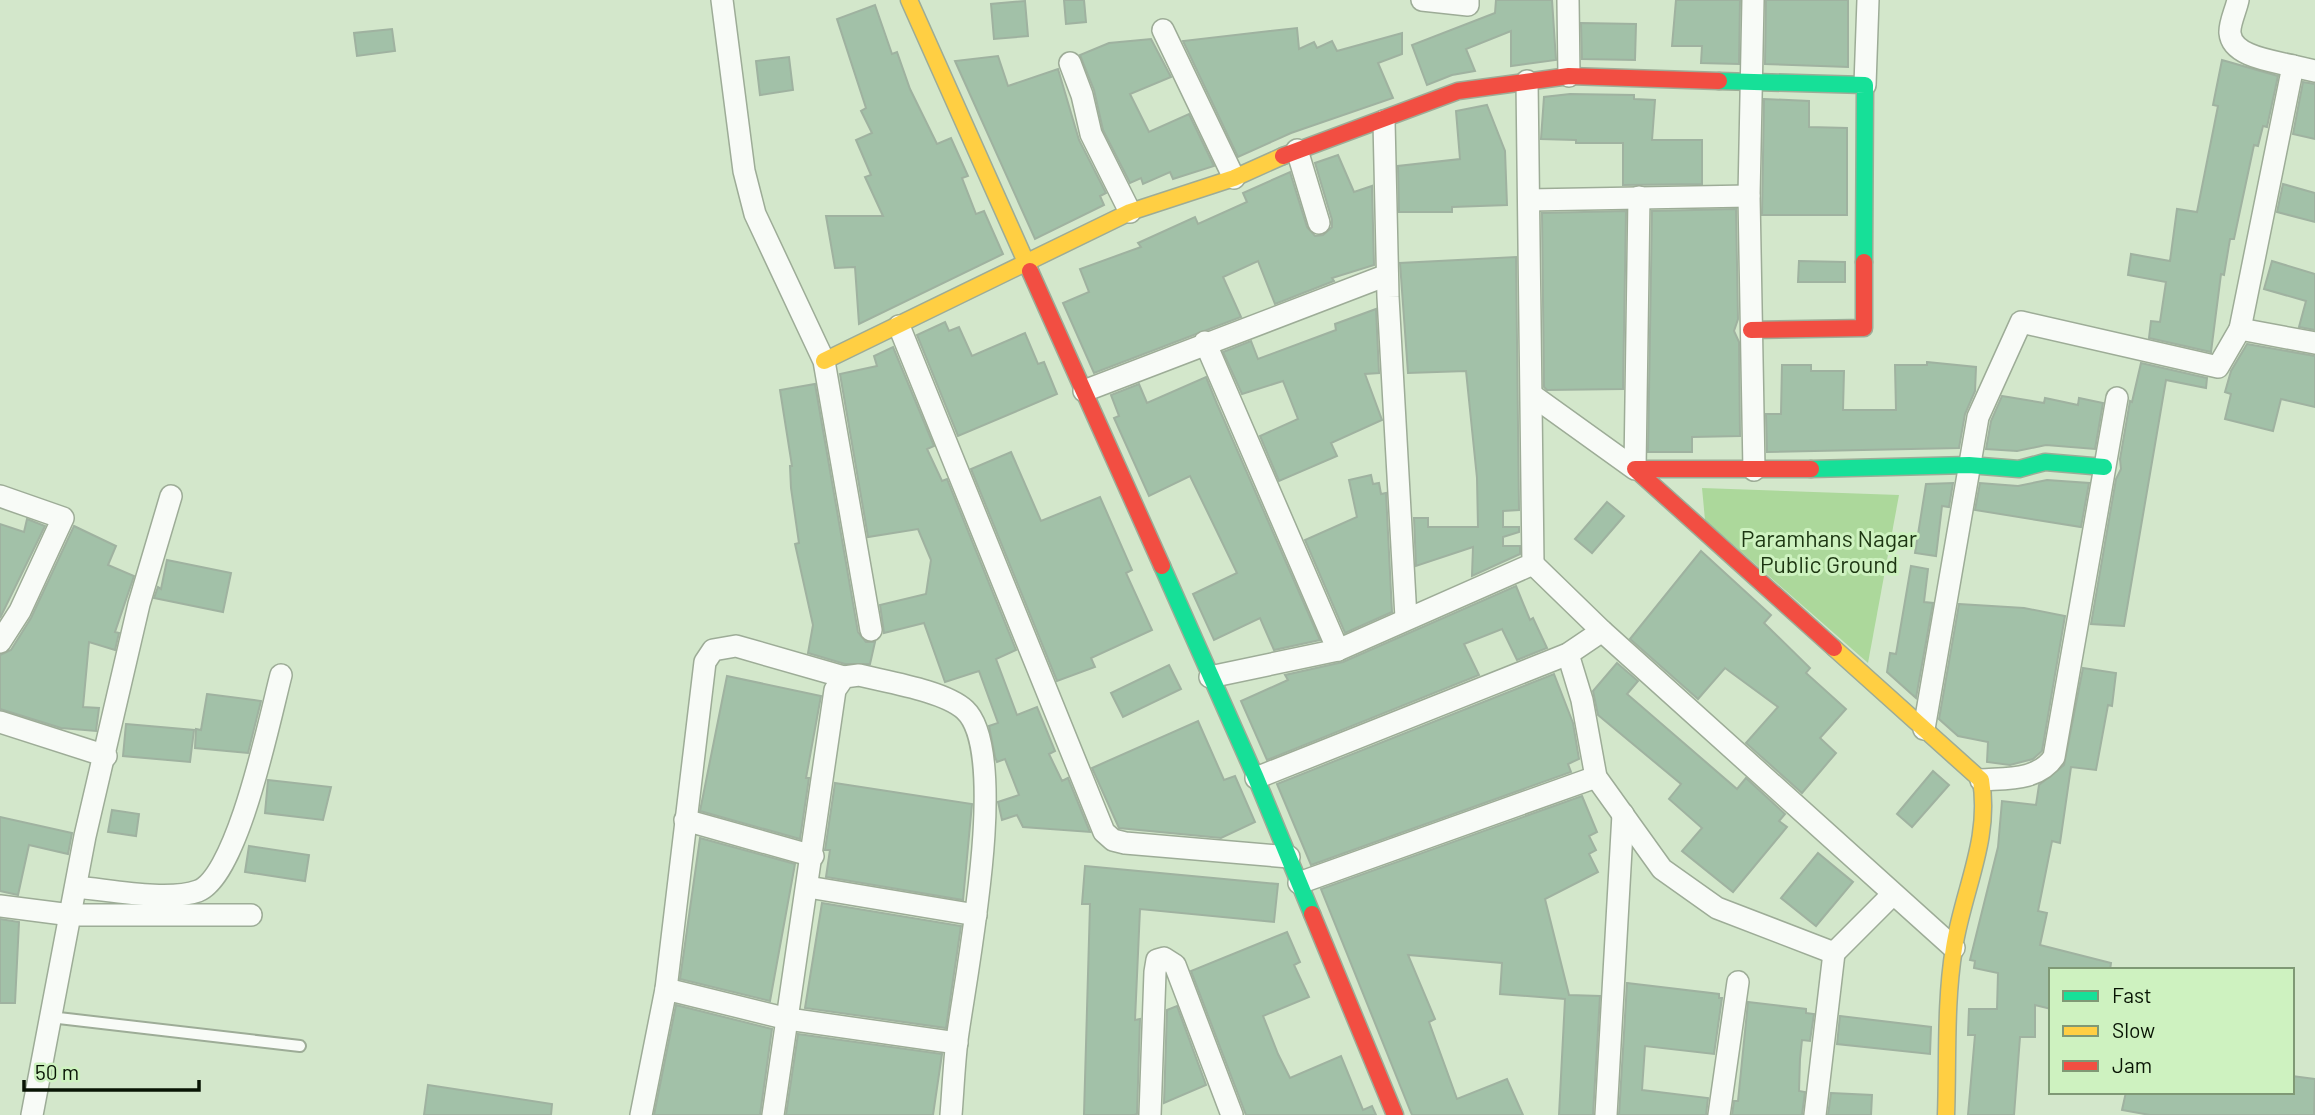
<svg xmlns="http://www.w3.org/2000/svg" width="2315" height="1115" font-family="Barlow,sans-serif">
	<rect width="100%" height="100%" fill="#d3e7cb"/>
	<path fill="#acd89b" d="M 1702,488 L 1899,495 L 1868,663 L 1705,520 Z"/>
	<g fill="#a2c1a8" stroke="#9fb2a0" stroke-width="2">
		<path d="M 1064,0 L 1084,0 L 1086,22 L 1066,24 Z"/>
		<path d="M 1496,0 L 1552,0 L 1556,60 L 1511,66 L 1511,31 L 1466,49 L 1475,71 L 1452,75 L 1427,85 L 1412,45 L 1495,13 Z"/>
		<path d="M 1676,0 L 1740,0 L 1739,64 L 1701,63 L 1702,46 L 1672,46 Z"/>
		<path d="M 1766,0 L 1848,0 L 1848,67 L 1765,64 Z"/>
		<path d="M 1025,1 L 1028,36 L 994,39 L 991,4 Z"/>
		<path d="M 875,5 L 892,54 L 897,52 L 910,89 L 937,144 L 951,138 L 968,176 L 962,178 L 976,214 L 984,211 L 1003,254 L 859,324 L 855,267 L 835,268 L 826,216 L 883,216 L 865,177 L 871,175 L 856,140 L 872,133 L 861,111 L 866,108 L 837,19 Z"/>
		<path d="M 1581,23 L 1636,24 L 1635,60 L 1582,59 Z"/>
		<path d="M 1297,28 L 1299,49 L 1314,42 L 1317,48 L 1332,41 L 1337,51 L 1402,33 L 1402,54 L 1378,63 L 1393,98 L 1291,133 L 1238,157 L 1183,41 Z"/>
		<path d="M 392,29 L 395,51 L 357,56 L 354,33 Z"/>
		<path d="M 1151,39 L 1171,77 L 1130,94 L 1149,132 L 1189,114 L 1214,166 L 1173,179 L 1170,172 L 1143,184 L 1141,178 L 1130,183 L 1103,130 L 1094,90 L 1080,55 L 1109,43 Z"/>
		<path d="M 998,56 L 1008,86 L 1058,69 L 1079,140 L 1106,193 L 1100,196 L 1104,205 L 1035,239 L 955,61 Z"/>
		<path d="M 789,57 L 793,90 L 760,95 L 756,61 Z"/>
		<path d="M 2222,60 L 2278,76 L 2267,127 L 2263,126 L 2258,146 L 2254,145 L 2234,239 L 2230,239 L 2224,275 L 2221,274 L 2211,352 L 2149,338 L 2151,321 L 2160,322 L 2166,282 L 2128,275 L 2131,254 L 2170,261 L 2177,209 L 2197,212 L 2218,106 L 2213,105 Z"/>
		<path d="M 2303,82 L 2315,84 L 2315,139 L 2293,134 Z"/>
		<path d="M 1570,94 L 1634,95 L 1634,99 L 1655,100 L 1652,140 L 1702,140 L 1702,184 L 1623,185 L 1623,143 L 1576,143 L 1576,140 L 1541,139 L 1544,97 Z"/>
		<path d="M 1764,99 L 1809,101 L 1809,127 L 1847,128 L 1847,215 L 1762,215 Z"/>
		<path d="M 1487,105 L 1505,151 L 1507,205 L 1452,207 L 1452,212 L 1399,212 L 1398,166 L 1460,159 L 1456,111 Z"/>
		<path d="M 1338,155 L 1354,192 L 1372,186 L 1374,265 L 1332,278 L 1334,281 L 1275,304 L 1258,261 L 1223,277 L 1241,317 L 1094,373 L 1063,303 L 1089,292 L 1080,269 L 1141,247 L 1138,243 L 1195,217 L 1198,224 L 1247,202 L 1243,193 L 1290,172 L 1307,227 L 1315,236 L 1323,235 L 1332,227 L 1332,220 L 1315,163 Z"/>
		<path d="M 2283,184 L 2315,193 L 2315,222 L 2277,212 Z"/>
		<path d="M 1736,209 L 1738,319 L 1734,331 L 1739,342 L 1740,436 L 1692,437 L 1692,452 L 1648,452 L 1652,211 Z"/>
		<path d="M 1626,211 L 1623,389 L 1547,390 L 1544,387 L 1542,213 Z"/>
		<path d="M 1516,257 L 1519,510 L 1503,511 L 1503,527 L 1519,527 L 1519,532 L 1503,537 L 1503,546 L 1520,546 L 1520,554 L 1472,576 L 1473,547 L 1416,566 L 1414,518 L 1428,518 L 1428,527 L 1478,527 L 1477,478 L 1466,371 L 1408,373 L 1400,263 Z"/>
		<path d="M 1799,261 L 1845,262 L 1845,282 L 1798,282 Z"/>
		<path d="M 2272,261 L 2315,274 L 2315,330 L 2299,327 L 2306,301 L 2264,289 Z"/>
		<path d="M 1376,309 L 1379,373 L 1365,374 L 1382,420 L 1331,443 L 1337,456 L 1279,481 L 1260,436 L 1298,419 L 1283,381 L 1242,394 L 1223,352 L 1251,341 L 1258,359 L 1336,330 L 1335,324 Z"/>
		<path d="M 945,322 L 949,331 L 959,327 L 972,356 L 1025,333 L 1038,364 L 1044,362 L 1057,394 L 958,436 L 917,335 Z"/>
		<path d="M 2247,344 L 2315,356 L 2315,407 L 2281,399 L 2273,431 L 2225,419 L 2231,394 L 2225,392 L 2231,371 Z"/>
		<path d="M 893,347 L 934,446 L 927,449 L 942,481 L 947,479 L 1016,650 L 996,659 L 1017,715 L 1037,707 L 1055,751 L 1049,754 L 1062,781 L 1068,778 L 1090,832 L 1023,827 L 1017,815 L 1002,820 L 998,802 L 1019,795 L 1005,759 L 997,762 L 995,757 L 989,726 L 998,723 L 979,671 L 945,682 L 924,623 L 884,633 L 880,605 L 926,594 L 931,560 L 918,529 L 868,537 L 840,374 L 877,366 L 874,356 Z"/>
		<path d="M 1927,362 L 1976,367 L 1975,391 L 1965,414 L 1959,448 L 1767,452 L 1766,414 L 1781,414 L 1782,365 L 1811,365 L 1811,371 L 1844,371 L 1843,410 L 1896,410 L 1895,365 L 1927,365 Z"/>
		<path d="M 2141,363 L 2207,378 L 2206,388 L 2166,380 L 2124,626 L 2091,624 L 2116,479 L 2121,469 L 2120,459 L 2130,401 L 2132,402 Z"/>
		<path d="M 1206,377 L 1217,404 L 1320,640 L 1274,650 L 1260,618 L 1214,640 L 1193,594 L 1237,573 L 1190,476 L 1149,496 L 1114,418 L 1119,416 L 1111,395 L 1139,384 L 1147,403 Z"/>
		<path d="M 815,384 L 858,632 L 866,642 L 875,642 L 870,664 L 845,664 L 808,653 L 813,625 L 795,544 L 799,543 L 791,488 L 790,466 L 792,466 L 780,390 Z"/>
		<path d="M 2002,396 L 2044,403 L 2045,398 L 2078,405 L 2079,398 L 2103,403 L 2095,449 L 2046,445 L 2017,451 L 1986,449 L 1991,421 Z"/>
		<path d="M 1011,452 L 1041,521 L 1100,497 L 1132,570 L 1126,573 L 1152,630 L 1091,658 L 1095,667 L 1057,681 L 971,469 Z"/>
		<path d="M 1371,475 L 1373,484 L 1379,483 L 1381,494 L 1386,493 L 1392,612 L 1345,633 L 1305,540 L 1357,517 L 1349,480 Z"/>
		<path d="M 2047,480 L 2089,483 L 2081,527 L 1975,510 L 1980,483 L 2018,486 Z"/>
		<path d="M 1953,483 L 1949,507 L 1942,506 L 1936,556 L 1915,553 L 1926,484 Z"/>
		<path d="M 1607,502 L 1624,516 L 1592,553 L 1575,539 Z"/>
		<path d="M 27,519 L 45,526 L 0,618 L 0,524 L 24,532 Z"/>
		<path d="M 74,526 L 116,546 L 108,565 L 134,576 L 115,632 L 119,633 L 115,650 L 89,642 L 83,707 L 99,708 L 96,731 L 61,728 L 0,709 L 0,655 L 11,650 L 31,618 Z"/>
		<path d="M 1701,551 L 1771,615 L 1764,623 L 1810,668 L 1806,673 L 1846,709 L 1820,738 L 1836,753 L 1802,793 L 1746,743 L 1778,707 L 1725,668 L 1698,699 L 1630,639 Z"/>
		<path d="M 167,560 L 231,573 L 223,612 L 154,598 L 158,587 L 161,589 Z"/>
		<path d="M 1911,566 L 1928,569 L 1924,602 L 1933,603 L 1916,698 L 1887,672 L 1890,653 L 1896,654 Z"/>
		<path d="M 1516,586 L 1530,620 L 1533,618 L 1547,648 L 1517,660 L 1502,629 L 1464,644 L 1479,675 L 1267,760 L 1241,701 L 1288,680 L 1285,675 L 1343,662 Z"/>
		<path d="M 1959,604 L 2024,608 L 2065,616 L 2042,751 L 2033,759 L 2010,765 L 1987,762 L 1988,742 L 1958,736 L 1939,719 Z"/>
		<path d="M 1617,663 L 1638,681 L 1627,694 L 1737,789 L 1746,778 L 1785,814 L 1779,821 L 1787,827 L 1733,892 L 1682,851 L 1702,828 L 1669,799 L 1681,784 L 1598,715 L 1593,691 Z"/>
		<path d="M 1169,665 L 1181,689 L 1123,717 L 1111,693 Z"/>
		<path d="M 2083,668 L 2116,673 L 2112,706 L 2108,705 L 2096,770 L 2071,767 L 2060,843 L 2052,841 L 2038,911 L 2047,913 L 2040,945 L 2111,963 L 2110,970 L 2051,970 L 2051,1009 L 2035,1005 L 2035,1037 L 2020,1037 L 2014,1115 L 1968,1115 L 1975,1035 L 1968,1035 L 1969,1009 L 1997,1009 L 1998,973 L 1974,968 L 1975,961 L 1970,960 L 1998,847 L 2002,801 L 2036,805 L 2039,785 L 2064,765 Z"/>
		<path d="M 1554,674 L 1573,723 L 1579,759 L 1568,764 L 1571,772 L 1311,865 L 1277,784 Z"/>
		<path d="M 727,676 L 821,696 L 806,778 L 809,778 L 800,839 L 700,811 Z"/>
		<path d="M 207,694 L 261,701 L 248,753 L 195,748 L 196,729 L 201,730 Z"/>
		<path d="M 1198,721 L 1224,780 L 1235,776 L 1255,822 L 1221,838 L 1119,828 L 1092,768 Z"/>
		<path d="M 126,724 L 194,730 L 190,762 L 123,756 Z"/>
		<path d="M 1933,771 L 1949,785 L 1912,827 L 1897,814 Z"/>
		<path d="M 268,780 L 331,787 L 323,820 L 265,813 Z"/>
		<path d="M 835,783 L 972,804 L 963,900 L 826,877 L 830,850 L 825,850 Z"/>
		<path d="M 1582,796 L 1597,832 L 1589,836 L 1596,850 L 1589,854 L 1598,872 L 1545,899 L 1569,995 L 1600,996 L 1593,1115 L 1559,1115 L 1565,999 L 1500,994 L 1502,963 L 1408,955 L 1435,1019 L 1429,1022 L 1457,1099 L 1507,1079 L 1523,1115 L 1412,1115 L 1321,889 Z"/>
		<path d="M 112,810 L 139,814 L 136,836 L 108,832 Z"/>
		<path d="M 0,817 L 72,833 L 68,854 L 29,845 L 18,895 L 0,891 Z"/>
		<path d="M 700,838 L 795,864 L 770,1001 L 680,979 Z"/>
		<path d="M 249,846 L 309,855 L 305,881 L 245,872 Z"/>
		<path d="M 1818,853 L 1853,882 L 1816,926 L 1781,898 Z"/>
		<path d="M 1085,866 L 1278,884 L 1274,922 L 1140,909 L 1135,1020 L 1140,1019 L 1137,1114 L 1134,1115 L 1084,1115 L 1090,904 L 1082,904 Z"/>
		<path d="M 822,903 L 961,926 L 946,1028 L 805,1008 Z"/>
		<path d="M 0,919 L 19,922 L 15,1003 L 0,1003 Z"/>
		<path d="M 1287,932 L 1300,962 L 1294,965 L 1309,997 L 1263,1016 L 1278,1054 L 1290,1078 L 1341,1056 L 1363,1110 L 1372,1106 L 1376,1115 L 1246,1115 L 1191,971 Z"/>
		<path d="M 1627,983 L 1719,994 L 1719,998 L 1722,998 L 1714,1054 L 1645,1046 L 1642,1090 L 1708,1098 L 1706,1115 L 1619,1115 Z"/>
		<path d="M 1748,1002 L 1806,1009 L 1806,1013 L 1814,1014 L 1810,1041 L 1802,1040 L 1800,1059 L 1799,1091 L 1805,1092 L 1802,1115 L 1732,1115 L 1734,1101 L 1738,1101 Z"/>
		<path d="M 676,1005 L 772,1029 L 760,1115 L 654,1115 Z"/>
		<path d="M 1177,1006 L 1206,1085 L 1164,1103 L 1167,1010 Z"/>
		<path d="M 1840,1016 L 1931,1027 L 1930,1054 L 1837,1044 Z"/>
		<path d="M 798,1034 L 942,1054 L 933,1115 L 786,1115 Z"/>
		<path d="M 2292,1076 L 2315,1079 L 2314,1115 L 2150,1115 L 2122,1110 L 2126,1092 L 2292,1092 Z"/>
		<path d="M 428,1085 L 552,1104 L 551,1115 L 424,1115 Z"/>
		<path d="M 1831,1093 L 1872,1095 L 1871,1115 L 1828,1115 Z"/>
	</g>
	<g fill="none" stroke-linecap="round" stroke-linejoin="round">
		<g stroke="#9dac97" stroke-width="14">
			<path id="lane" d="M 50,1017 L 300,1046"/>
		</g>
		<g stroke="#9dac97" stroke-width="24">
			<g id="street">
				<path d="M 722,0 L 744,171 L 755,214 L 824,361 L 871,630"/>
				<path d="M 1422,0 L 1468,5 L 1468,0"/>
				<path d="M 1568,0 L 1569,76"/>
				<path d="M 1753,0 L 1749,196 L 1754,470"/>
				<path d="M 2238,0 C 2236,10 2229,24 2230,33 C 2232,57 2274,61 2293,66"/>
				<path d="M 1163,30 L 1234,178"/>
				<path d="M 1070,63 L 1082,95 L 1091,134 L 1130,212"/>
				<path d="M 1865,85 L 1868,0"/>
				<path d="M 1384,121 L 1388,297 L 1406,618"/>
				<path d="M 1297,150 L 1319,223"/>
				<path d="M 1529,200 L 1749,196"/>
				<path d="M 899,326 L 1104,832 L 1113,840 L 1125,843 L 1289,857"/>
				<path d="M 2240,329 L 2293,66 L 2315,71"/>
				<path d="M 1205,342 L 1338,650"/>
				<path d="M 1084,391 L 1387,275"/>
				<path d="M 1532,395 L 1635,469 L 1639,197"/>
				<path d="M 0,496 L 63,518 L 20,611 L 0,642"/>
				<path d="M 1533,564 L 1602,631 L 1954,948"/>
				<path d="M 1568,654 L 1582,700 L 1596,777 L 1662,869 L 1717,908 L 1834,953 L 1892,895"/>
				<path d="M 1210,677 L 1338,650 L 1533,564 L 1527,81"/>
				<path d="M 0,722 L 106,756"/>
				<path d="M 1924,729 L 1978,417 L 2021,322 L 2218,367 L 2240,329 L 2315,343"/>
				<path d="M 1256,778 L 1568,654 L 1602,631"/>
				<path d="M 1981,780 C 2006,778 2038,781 2054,757 L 2117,398"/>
				<path d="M 685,820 L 813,856"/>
				<path d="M 1299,883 L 1596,777"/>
				<path d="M 76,887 C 110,890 167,902 198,891 C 238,876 270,717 281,675"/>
				<path d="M 808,887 L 976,915"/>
				<path d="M 0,906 L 71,915 L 251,915"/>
				<path d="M 666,989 L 705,662 L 713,650 L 736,646 L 844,677"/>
				<path d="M 32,1115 L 85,836 L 139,604 L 171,496"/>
				<path d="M 641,1115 L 666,989 L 788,1019 L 957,1043"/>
				<path d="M 773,1115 L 835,690 L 844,677 L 859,675 C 887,682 945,691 965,710 C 1011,753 965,978 957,1040 C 954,1065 953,1090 951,1115"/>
				<path d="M 1150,1115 L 1155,972 L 1157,960 L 1164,958 L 1175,965 L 1232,1115"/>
				<path d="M 1606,1115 L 1623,814"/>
				<path d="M 1719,1115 L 1738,982"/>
				<path d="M 1815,1115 L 1834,953"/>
			</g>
		</g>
		<g stroke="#9dac97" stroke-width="19">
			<g id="fast">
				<path d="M 1719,81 L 1865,85 L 1864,262"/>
				<path d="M 1811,469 L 1969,465 L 2019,469 L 2045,462 L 2104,467"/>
				<path d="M 1162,566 L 1256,778 L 1312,914"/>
			</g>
		</g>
		<g stroke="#9dac97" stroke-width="19">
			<g id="slow">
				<path d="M 909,0 L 1030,271"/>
				<path d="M 824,361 L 1130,212 L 1234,178 L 1283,156"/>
				<path d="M 1834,648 L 1981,780 C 1991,840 1963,890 1954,948 C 1945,1003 1948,1060 1946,1115"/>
			</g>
		</g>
		<g stroke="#9dac97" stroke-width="19">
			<g id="jam">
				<path d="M 1283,156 L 1458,91 L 1569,76 L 1719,81"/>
				<path d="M 1030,271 L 1162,566"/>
				<path d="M 1751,330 L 1864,328 L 1864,262"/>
				<path d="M 1811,469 L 1635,469 L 1834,648"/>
				<path d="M 1312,914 L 1395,1115"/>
			</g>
		</g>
		<use href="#lane" stroke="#f8fbf7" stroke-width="10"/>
		<use href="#street" stroke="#f8fbf7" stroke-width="21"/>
		<use href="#fast" stroke="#16e098" stroke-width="16"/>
		<use href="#slow" stroke="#ffcf43" stroke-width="16"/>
		<use href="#jam" stroke="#f24e42" stroke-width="16"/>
	</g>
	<g text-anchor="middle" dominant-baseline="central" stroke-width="6" stroke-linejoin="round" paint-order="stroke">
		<g font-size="23" fill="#1c3511" stroke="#cef2c0">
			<text x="1829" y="538">Paramhans Nagar<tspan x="1829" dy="26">Public Ground</tspan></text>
		</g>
	</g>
	<rect x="2049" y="968" width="245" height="126" fill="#cef2c0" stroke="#7f9975" stroke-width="2"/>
	<rect x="2063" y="991" width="35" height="10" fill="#16e098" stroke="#7f9975" stroke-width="2"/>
	<text x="2112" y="1003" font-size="21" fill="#081404">Fast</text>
	<rect x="2063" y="1026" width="35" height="10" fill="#ffcf43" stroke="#7f9975" stroke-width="2"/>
	<text x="2112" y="1038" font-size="21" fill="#081404">Slow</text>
	<rect x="2063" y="1061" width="35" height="10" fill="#f24e42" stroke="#7f9975" stroke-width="2"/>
	<text x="2112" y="1073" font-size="21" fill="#081404">Jam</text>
	<path d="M24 1080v10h175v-10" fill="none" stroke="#081404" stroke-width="3.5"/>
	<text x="35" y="1080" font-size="21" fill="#081404" stroke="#cef2c0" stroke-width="5" paint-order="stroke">50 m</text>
</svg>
